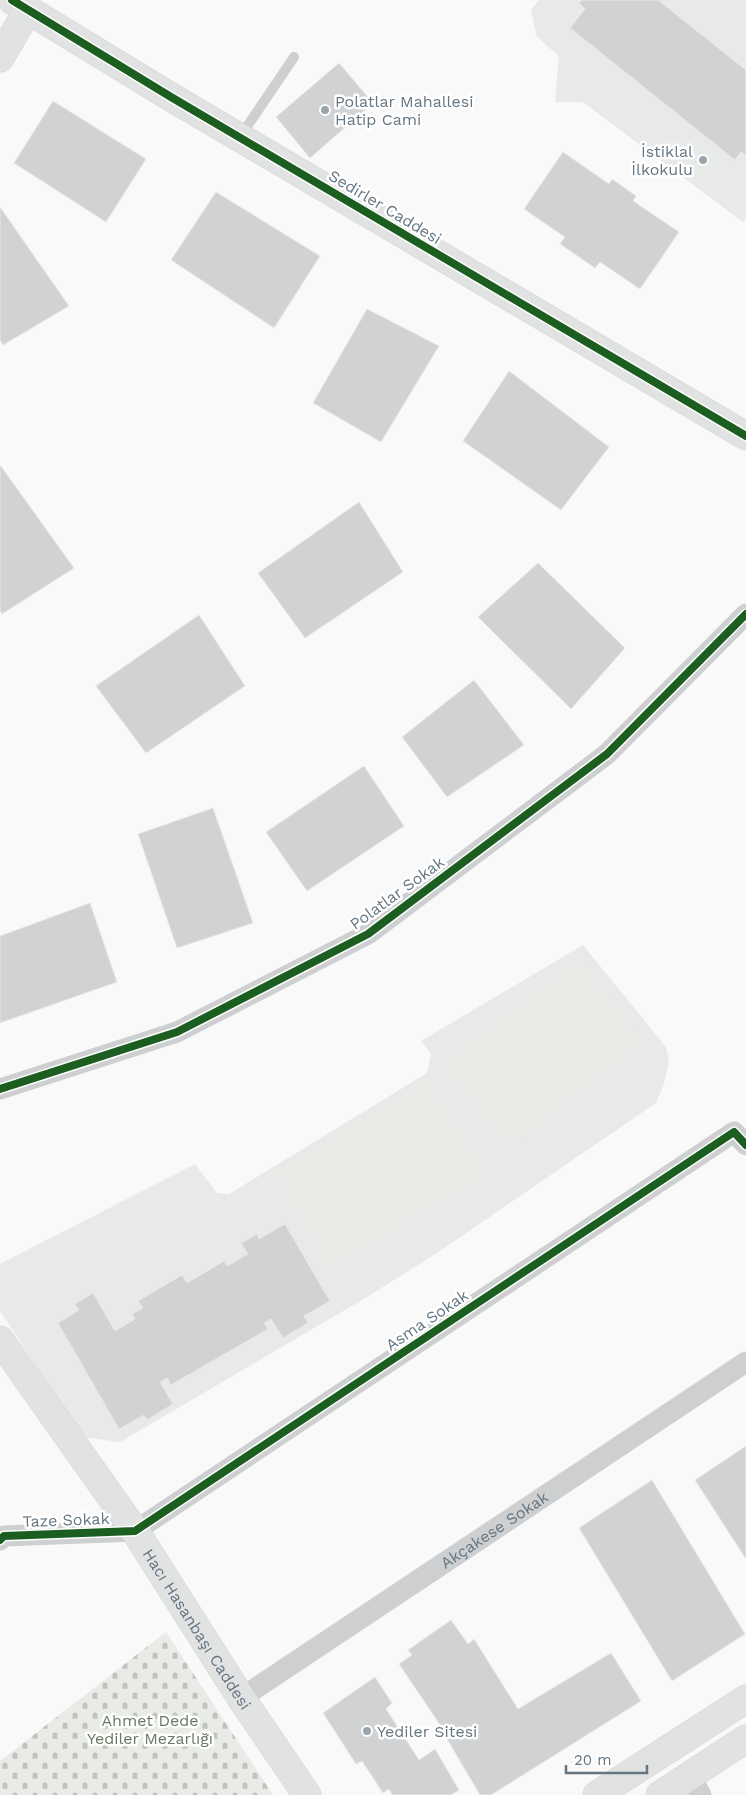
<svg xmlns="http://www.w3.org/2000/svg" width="746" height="1795" font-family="'Work Sans',sans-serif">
	<defs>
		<pattern id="cemetery-stones" width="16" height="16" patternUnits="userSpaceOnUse" patternTransform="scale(1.25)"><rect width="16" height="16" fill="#e8ebe6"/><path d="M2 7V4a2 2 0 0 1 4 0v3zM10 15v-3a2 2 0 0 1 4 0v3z" fill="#c0c3c0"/></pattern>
	</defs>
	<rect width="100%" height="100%" fill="#f9f9f9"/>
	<g fill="#e8e9e9">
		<path d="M 539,0 L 746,0 L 746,218 L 743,222 L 583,102 L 555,102 L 559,56 L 537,37 L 531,10 Z"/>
		<path d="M 583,945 L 666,1047 L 669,1061 L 664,1084 L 656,1103 L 437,1253 L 362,1300 L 120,1442 L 83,1437 L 0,1311 L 0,1264 L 195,1164 L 217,1193 L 229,1194 L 427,1073 L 431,1054 L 421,1041 Z"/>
	</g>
	<g fill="#e8ebe6">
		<path d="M 579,960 L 642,1044 L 508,1146 L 444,1063 Z"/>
		<path d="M 428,1080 L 484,1173 L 331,1266 L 276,1172 Z"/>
	</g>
	<path fill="url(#cemetery-stones)" d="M 166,1632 L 273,1795 L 0,1795 L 0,1761 Z"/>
	<g fill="#d0d2d3" stroke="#e8e8e8">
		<path d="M 582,0 L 658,0 L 746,70 L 746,155 L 741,152 L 735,160 L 570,28 L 585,9 L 579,3 Z"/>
		<path d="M 339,63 L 373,103 L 310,158 L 276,117 Z"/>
		<path d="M 53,101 L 146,159 L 106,222 L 14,163 Z"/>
		<path d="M 563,152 L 609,184 L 612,179 L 636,196 L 633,201 L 679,232 L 640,289 L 600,262 L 595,268 L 560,244 L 565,237 L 524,209 Z"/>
		<path d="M 216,192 L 320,256 L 274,328 L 171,260 Z"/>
		<path d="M 0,207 L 69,306 L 3,345 L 0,340 Z"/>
		<path d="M 367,309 L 439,346 L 381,442 L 313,403 Z"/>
		<path d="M 509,371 L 609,447 L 561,510 L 463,441 Z"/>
		<path d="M 0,465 L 74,568 L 2,614 L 0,611 Z"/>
		<path d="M 359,502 L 403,572 L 305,638 L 258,573 Z"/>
		<path d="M 538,563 L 625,648 L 571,709 L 478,617 Z"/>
		<path d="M 199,615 L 245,686 L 146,753 L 96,686 Z"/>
		<path d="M 474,680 L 524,745 L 447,797 L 402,737 Z"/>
		<path d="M 364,766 L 404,826 L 307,891 L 266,832 Z"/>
		<path d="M 213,808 L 253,923 L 177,948 L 138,834 Z"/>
		<path d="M 90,903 L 117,982 L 0,1023 L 0,936 Z"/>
		<path d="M 285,1224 L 330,1301 L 304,1316 L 308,1323 L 283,1338 L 271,1319 L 264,1323 L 268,1329 L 171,1385 L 167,1378 L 160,1382 L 173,1404 L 147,1420 L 144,1415 L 119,1429 L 58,1323 L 79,1310 L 75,1304 L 93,1293 L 115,1331 L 135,1319 L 132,1314 L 143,1308 L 138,1301 L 182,1275 L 187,1283 L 224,1261 L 227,1266 L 248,1254 L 241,1243 L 257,1234 L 259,1239 Z"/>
		<path d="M 746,1446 L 746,1559 L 695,1480 Z"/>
		<path d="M 652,1480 L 745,1634 L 672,1681 L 579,1528 Z"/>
		<path d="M 451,1620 L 468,1644 L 474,1639 L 518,1709 L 611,1653 L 641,1701 L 491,1795 L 480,1795 L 447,1739 L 449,1738 L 399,1664 L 412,1655 L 408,1650 Z"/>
		<path d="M 375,1677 L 392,1703 L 386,1709 L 419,1760 L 435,1749 L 459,1790 L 451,1795 L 392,1795 L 389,1789 L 383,1793 L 362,1761 L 356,1764 L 323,1713 Z"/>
	</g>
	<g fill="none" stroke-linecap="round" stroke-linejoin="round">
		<g stroke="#d5d6d7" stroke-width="29">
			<g id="secondary">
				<path d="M 12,0 L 171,97 L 746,436"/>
				<path d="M 0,58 L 28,10"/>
				<path id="s2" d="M 0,1340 L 135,1531 L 241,1698 L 307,1795"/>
				<path d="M 597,1795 L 746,1699"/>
				<path d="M 660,1795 L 746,1739"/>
			</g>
		</g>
		<path stroke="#cecfd0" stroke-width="10" d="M 240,137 L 294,57"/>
		<g stroke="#cecfd0" stroke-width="21">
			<path d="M 0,1089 L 177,1032 L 368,934 L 607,754 L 746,614"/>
			<path d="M 0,1540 L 4,1536 L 135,1531 L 734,1132 L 746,1145"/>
			<path id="s1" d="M 241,1698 L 746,1362"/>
			<path d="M 690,1776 L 701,1795"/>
		</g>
		<use href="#secondary" stroke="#e1e2e2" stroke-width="28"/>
		<g stroke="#fff" stroke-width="11">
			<g id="cycleway">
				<path d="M 12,0 L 171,97 L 746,436"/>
				<path d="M 0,1089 L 177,1032 L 368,934 L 607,754 L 746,614"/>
				<path d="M 0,1540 L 4,1536 L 135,1531 L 734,1132 L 746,1145"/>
			</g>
		</g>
		<use href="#cycleway" stroke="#1b5e20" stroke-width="8"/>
	</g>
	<g fill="#99a4ac" stroke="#fff" stroke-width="2">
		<circle cx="325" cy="110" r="5"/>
		<circle cx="703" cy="160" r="5"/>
		<circle cx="367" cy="1731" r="5"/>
	</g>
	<g text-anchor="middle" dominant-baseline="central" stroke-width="5" stroke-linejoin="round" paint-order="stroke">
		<g font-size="16" fill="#657683" stroke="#fff" text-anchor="start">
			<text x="335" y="101">Polatlar Mahallesi<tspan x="335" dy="18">Hatip Cami</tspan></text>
			<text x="693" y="151" text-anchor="end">İstiklal<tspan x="693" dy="18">İlkokulu</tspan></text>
			<text x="377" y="1731">Yediler Sitesi</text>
		</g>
		<g font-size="16" fill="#657683" stroke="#fff">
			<text transform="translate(385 207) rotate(31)">Sedirler Caddesi</text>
			<text transform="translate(397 893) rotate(-36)">Polatlar Sokak</text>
			<text transform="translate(427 1320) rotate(-34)">Asma Sokak</text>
			<text transform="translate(66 1520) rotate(-2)">Taze Sokak</text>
			<text stroke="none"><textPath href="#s1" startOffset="304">Akçakese Sokak</textPath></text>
			<text stroke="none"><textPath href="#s2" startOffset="350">Hacı Hasanbaşı Caddesi</textPath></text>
		</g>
		<g font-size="16" fill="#687a64" stroke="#fff">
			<text x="150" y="1720">Ahmet Dede<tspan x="150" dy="18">Yediler Mezarlığı</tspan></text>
		</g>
	</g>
	<path d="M566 1765v8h81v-8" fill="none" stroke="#657683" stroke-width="2.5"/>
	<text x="574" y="1765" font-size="15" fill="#657683" stroke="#ffffff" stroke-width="4" paint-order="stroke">20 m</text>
</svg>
